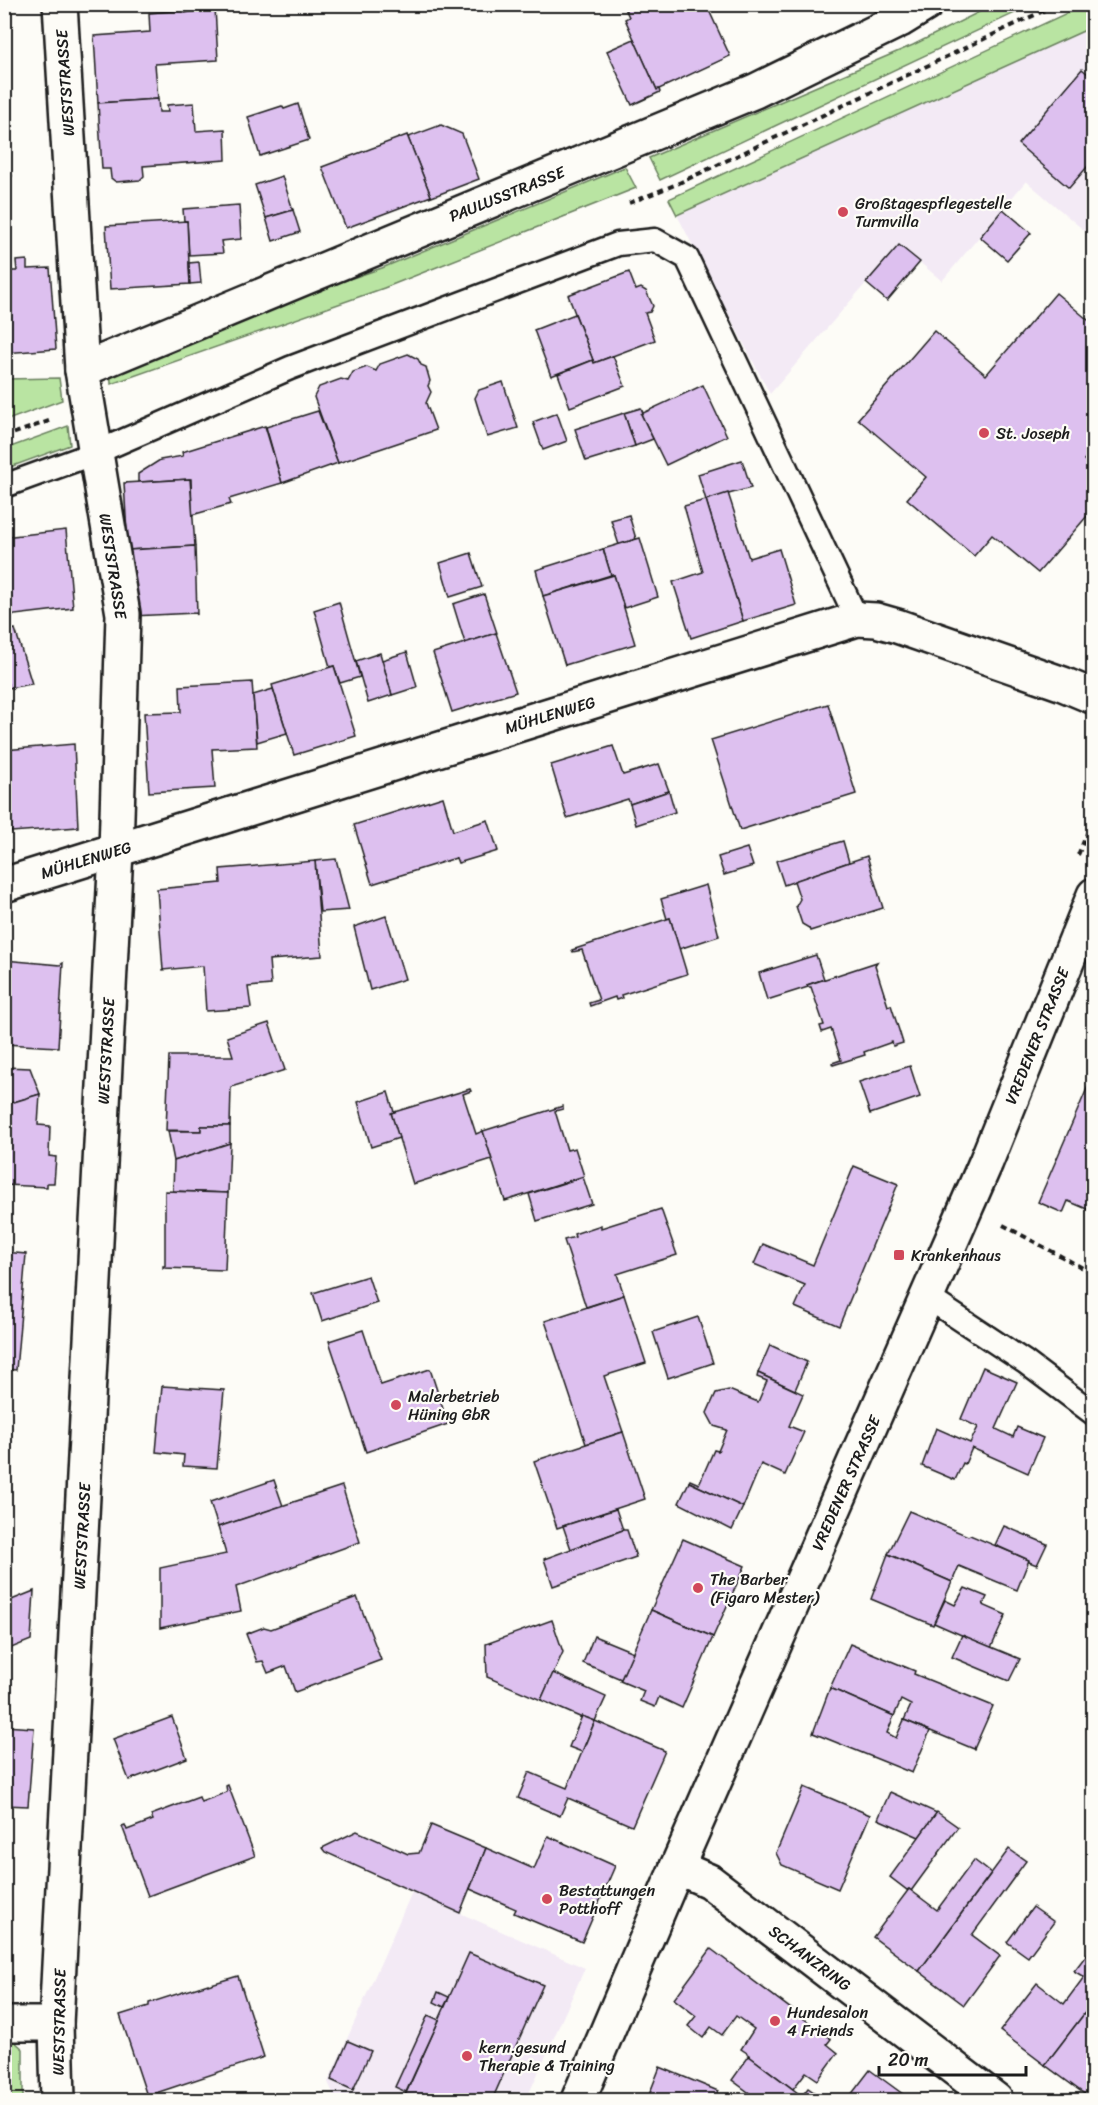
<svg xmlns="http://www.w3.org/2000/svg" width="1098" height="2105" font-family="Sriracha,sans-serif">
	<rect width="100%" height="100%" fill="#fdfcf7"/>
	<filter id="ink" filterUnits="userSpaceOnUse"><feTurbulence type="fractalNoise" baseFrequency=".0167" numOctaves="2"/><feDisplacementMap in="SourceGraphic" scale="12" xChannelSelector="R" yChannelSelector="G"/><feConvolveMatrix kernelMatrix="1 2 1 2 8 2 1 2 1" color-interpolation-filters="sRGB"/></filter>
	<g filter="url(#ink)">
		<g fill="#f3eaf5">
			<path d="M 1091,28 L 1093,31 L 1093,238 L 1026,181 L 942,281 L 899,245 L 770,394 L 677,215 Z"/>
			<path d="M 412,1892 L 585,1968 L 526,2100 L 336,2100 L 328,2082 Z"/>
		</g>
		<g fill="#b9e4a2" stroke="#6a805f" stroke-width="1.5">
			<path d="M 1086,4 L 1093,5 L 1093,31 L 1090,28 L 677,215 L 669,199 Z"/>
			<path d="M 993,5 L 1032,5 L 660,180 L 649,158 L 913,45 Z"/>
			<path d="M 625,167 L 636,188 L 384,288 L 111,384 L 110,360 L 382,268 Z"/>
			<path d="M 59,378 L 62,400 L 5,421 L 5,379 Z"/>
			<path d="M 68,426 L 70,445 L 5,469 L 5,449 Z"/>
			<path d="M 4,2035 L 7,2035 L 23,2049 L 23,2100 L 5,2100 Z"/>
		</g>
		<g fill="#ddc0ef" stroke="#1c1c1c" stroke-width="1.5">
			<path d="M 182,4 L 212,4 L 195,10 L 184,10 Z"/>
			<path d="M 623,4 L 706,4 L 730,56 L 657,90 L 625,19 L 629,17 Z"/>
			<path d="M 215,8 L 218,60 L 155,64 L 158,99 L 98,103 L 94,36 L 150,32 L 149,13 L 184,10 L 185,13 Z"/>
			<path d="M 634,39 L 657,90 L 659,89 L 660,92 L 632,105 L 607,51 Z"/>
			<path d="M 1082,69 L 1094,79 L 1094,159 L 1069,188 L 1018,144 Z"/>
			<path d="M 158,99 L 159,112 L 168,112 L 167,105 L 194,103 L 196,131 L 225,129 L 226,160 L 143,166 L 144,176 L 140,180 L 116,182 L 111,178 L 110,169 L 102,169 L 98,103 Z"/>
			<path d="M 298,104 L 309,140 L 260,156 L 248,117 L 282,106 L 284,109 Z"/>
			<path d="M 441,125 L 462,134 L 479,179 L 429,198 L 431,196 L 407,135 L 409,137 Z"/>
			<path d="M 407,135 L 431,196 L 346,228 L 322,167 Z"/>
			<path d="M 4,151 L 12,176 L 4,178 Z"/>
			<path d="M 282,176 L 293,210 L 266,218 L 255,185 Z"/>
			<path d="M 239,205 L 241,239 L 221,241 L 223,253 L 189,255 L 187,221 L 184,221 L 183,209 Z"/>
			<path d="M 1003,209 L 1031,233 L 1007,260 L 980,237 Z"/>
			<path d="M 293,210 L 300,232 L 273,241 L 266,218 Z"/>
			<path d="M 187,221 L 190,284 L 110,289 L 106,226 Z"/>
			<path d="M 899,245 L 920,262 L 887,301 L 866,283 Z"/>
			<path d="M 27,260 L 27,269 L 50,268 L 56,349 L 4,353 L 4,271 L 17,271 L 16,261 Z"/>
			<path d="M 199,262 L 201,283 L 190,284 L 189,263 Z"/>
			<path d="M 629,272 L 636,290 L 641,288 L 646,291 L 653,306 L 650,312 L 645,313 L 655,340 L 594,363 L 568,295 Z"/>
			<path d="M 1056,293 L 1094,325 L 1094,448 L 1084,460 L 1094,468 L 1094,508 L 1038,573 L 992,535 L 974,556 L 907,499 L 926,477 L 858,419 L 934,331 L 986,375 Z"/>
			<path d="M 575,314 L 593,360 L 551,376 L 534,330 Z"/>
			<path d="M 408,354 L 418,359 L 421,365 L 426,367 L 430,381 L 428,386 L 431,392 L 426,403 L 436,430 L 338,463 L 314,397 L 319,387 L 341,379 L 348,381 L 353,372 L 367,367 L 376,371 L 380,364 Z"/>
			<path d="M 613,356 L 625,386 L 570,407 L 558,374 L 593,360 L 594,363 Z"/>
			<path d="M 503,382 L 518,428 L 487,437 L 475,398 L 479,390 Z"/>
			<path d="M 703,385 L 727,436 L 666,465 L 641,414 Z"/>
			<path d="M 641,408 L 643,413 L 641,414 L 653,439 L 635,446 L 624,413 Z"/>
			<path d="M 318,411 L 338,463 L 282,483 L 266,427 Z"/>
			<path d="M 557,413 L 567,441 L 543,450 L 533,422 Z"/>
			<path d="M 624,413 L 635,446 L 586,461 L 575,429 Z"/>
			<path d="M 265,426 L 282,483 L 229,499 L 231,504 L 192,515 L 191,479 L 138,482 L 138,474 L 160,460 L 183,456 L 182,452 Z"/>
			<path d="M 742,460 L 751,488 L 706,500 L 698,474 Z"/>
			<path d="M 190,479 L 195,546 L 128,550 L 124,483 Z"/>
			<path d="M 728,493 L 749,558 L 779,549 L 796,605 L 743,621 L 706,500 Z"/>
			<path d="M 706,500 L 743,621 L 691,638 L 673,582 L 703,572 L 684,506 Z"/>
			<path d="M 629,515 L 636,539 L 619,545 L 611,520 Z"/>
			<path d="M 66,530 L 73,608 L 7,616 L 4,537 Z"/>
			<path d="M 640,538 L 658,597 L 624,608 L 614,575 L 611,575 L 603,549 Z"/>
			<path d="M 195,546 L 197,615 L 196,613 L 132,616 L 128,550 Z"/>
			<path d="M 603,549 L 611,575 L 543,596 L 536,570 Z"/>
			<path d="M 471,553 L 482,587 L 450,597 L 440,563 Z"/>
			<path d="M 614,575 L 635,644 L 565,665 L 543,596 Z"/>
			<path d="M 484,594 L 497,633 L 465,643 L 453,604 Z"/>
			<path d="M 339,602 L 360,677 L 340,683 L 334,666 L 330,667 L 314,610 Z"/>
			<path d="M 15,629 L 32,684 L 9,688 L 4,672 L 4,632 Z"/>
			<path d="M 496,633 L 516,692 L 452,712 L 433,653 Z"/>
			<path d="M 407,652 L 417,687 L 392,695 L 382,660 Z"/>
			<path d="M 380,653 L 392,695 L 368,703 L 356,661 Z"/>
			<path d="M 334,666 L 356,736 L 294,755 L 272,685 Z"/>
			<path d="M 252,682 L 257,747 L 212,749 L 215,788 L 149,792 L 144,713 L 181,712 L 180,686 Z"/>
			<path d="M 273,689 L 287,733 L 257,742 L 253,695 Z"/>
			<path d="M 828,704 L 856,794 L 740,830 L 711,740 Z"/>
			<path d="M 74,744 L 78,827 L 11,832 L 4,795 L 4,750 Z"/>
			<path d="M 613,746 L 623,775 L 659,764 L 669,791 L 630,804 L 628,799 L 567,818 L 551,765 Z"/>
			<path d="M 669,791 L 675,812 L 636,825 L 630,804 Z"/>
			<path d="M 443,797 L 453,831 L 488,820 L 498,851 L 458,863 L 456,858 L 372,884 L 354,825 Z"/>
			<path d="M 843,841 L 849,862 L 784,885 L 776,861 Z"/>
			<path d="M 747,848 L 753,866 L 724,875 L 718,857 Z"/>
			<path d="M 867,856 L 883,908 L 810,931 L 809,928 L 802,924 L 796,906 L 800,899 L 794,881 Z"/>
			<path d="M 336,859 L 349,910 L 320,912 L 315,861 Z"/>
			<path d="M 315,861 L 322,956 L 269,960 L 271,985 L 248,987 L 251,1008 L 206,1011 L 203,966 L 163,970 L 157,889 L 221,883 L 220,869 Z"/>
			<path d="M 706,885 L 719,936 L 679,949 L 670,918 L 667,919 L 661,899 Z"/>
			<path d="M 386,916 L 405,979 L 370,990 L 354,927 Z"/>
			<path d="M 670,918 L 687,974 L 621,995 L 622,998 L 616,1000 L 615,997 L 590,1006 L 589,1003 L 599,1000 L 582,950 L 573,952 L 572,950 Z"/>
			<path d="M 816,955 L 824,979 L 807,985 L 808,987 L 767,1000 L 759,973 Z"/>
			<path d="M 4,960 L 60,965 L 63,963 L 58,1047 L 4,1044 Z"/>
			<path d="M 877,962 L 875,965 L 888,1006 L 891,1005 L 903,1043 L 893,1046 L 892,1042 L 864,1052 L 865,1055 L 833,1065 L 832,1063 L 841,1060 L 831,1029 L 822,1032 L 820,1026 L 824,1025 L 811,987 L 808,987 L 807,985 Z"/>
			<path d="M 269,1023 L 285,1070 L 231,1087 L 230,1126 L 201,1126 L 201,1131 L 166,1130 L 169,1056 L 233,1056 L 227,1037 Z"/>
			<path d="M 910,1066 L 920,1097 L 870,1114 L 859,1082 Z"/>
			<path d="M 4,1067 L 30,1068 L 40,1094 L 4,1105 Z"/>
			<path d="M 1092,1077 L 1094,1212 L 1068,1201 L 1063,1213 L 1038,1202 Z"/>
			<path d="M 470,1089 L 471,1091 L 463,1094 L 476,1134 L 483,1131 L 492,1159 L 413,1184 L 391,1113 Z"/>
			<path d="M 388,1092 L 394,1112 L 391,1113 L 399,1138 L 371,1147 L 358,1102 Z"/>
			<path d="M 40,1094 L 38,1125 L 50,1126 L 49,1156 L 56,1157 L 54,1183 L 47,1183 L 47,1187 L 6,1185 L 4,1199 L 4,1105 Z"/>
			<path d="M 563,1106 L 563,1109 L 555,1111 L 567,1150 L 575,1148 L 584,1176 L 505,1201 L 483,1131 Z"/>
			<path d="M 201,1126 L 230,1126 L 230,1143 L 174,1161 L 168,1131 L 201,1131 Z"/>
			<path d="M 230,1143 L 228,1193 L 173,1191 L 174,1161 Z"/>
			<path d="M 854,1166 L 898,1184 L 839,1326 L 795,1307 L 805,1285 L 754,1264 L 763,1244 L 813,1265 Z"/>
			<path d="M 583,1177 L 592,1204 L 537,1221 L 529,1194 Z"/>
			<path d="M 165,1191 L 228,1193 L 225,1270 L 163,1268 L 163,1266 L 165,1266 Z"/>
			<path d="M 661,1209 L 677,1255 L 617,1274 L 624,1295 L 586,1307 L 564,1240 L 575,1237 L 574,1234 L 601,1225 L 601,1228 Z"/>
			<path d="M 4,1252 L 26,1254 L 16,1370 L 4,1369 Z"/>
			<path d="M 368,1276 L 377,1303 L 322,1321 L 313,1293 Z"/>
			<path d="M 624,1295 L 646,1363 L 604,1376 L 623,1432 L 586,1444 L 545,1321 Z"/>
			<path d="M 698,1317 L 713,1363 L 668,1378 L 653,1332 Z"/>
			<path d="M 363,1330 L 381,1385 L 430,1369 L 448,1424 L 366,1452 L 329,1341 Z"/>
			<path d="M 770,1345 L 807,1362 L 795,1390 L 758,1373 Z"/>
			<path d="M 983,1367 L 1017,1382 L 996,1429 L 1013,1437 L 1017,1427 L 1043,1438 L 1028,1473 L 972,1448 L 965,1464 L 963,1463 L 955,1480 L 922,1466 L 936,1428 L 970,1443 L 978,1427 L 961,1419 Z"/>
			<path d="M 758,1373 L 803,1394 L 789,1426 L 804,1432 L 785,1475 L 761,1464 L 743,1507 L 689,1482 L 690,1480 L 699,1484 L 714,1450 L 718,1451 L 727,1430 L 714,1426 L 707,1413 L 716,1393 L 729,1390 L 758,1402 L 767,1381 L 757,1377 Z"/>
			<path d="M 162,1386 L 224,1390 L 217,1468 L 183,1466 L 184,1455 L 156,1452 Z"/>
			<path d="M 4,1431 L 11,1431 L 4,1504 Z"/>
			<path d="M 623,1432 L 645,1499 L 557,1528 L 534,1461 Z"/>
			<path d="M 274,1480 L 283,1506 L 218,1527 L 210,1502 Z"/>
			<path d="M 689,1482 L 743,1507 L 732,1530 L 679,1503 Z"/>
			<path d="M 342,1486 L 360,1542 L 236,1587 L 241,1611 L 160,1628 L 160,1568 L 226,1554 L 218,1527 Z"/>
			<path d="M 616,1509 L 623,1530 L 571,1549 L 563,1526 Z"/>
			<path d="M 909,1511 L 968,1536 L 970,1535 L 1029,1560 L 1017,1590 L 959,1566 L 952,1582 L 888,1554 Z"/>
			<path d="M 1004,1526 L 1047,1544 L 1037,1565 L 1029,1562 L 1029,1560 L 995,1545 Z"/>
			<path d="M 623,1530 L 627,1530 L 636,1557 L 553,1586 L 544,1559 Z"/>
			<path d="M 683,1539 L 745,1566 L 713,1637 L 651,1610 Z"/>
			<path d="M 888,1554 L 952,1582 L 933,1625 L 871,1599 Z"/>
			<path d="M 965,1588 L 987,1597 L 983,1605 L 1006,1615 L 991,1648 L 934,1623 L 945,1600 L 955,1605 Z"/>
			<path d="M 34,1591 L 31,1640 L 4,1651 L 4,1603 Z"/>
			<path d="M 357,1597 L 381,1660 L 295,1692 L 286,1666 L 268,1673 L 263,1661 L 257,1662 L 246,1634 L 264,1627 L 271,1629 Z"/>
			<path d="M 651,1610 L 713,1637 L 682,1708 L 659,1697 L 655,1707 L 640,1701 L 644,1691 L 620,1681 Z"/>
			<path d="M 552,1620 L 563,1652 L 541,1700 L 487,1677 L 486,1644 Z"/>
			<path d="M 962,1635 L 1020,1659 L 1009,1681 L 952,1657 Z"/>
			<path d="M 594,1636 L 633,1652 L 621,1679 L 583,1663 Z"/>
			<path d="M 850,1644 L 915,1671 L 914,1674 L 993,1706 L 974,1749 L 904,1720 L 911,1705 L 901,1700 L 894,1716 L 830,1688 Z"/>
			<path d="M 553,1673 L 606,1697 L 595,1721 L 582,1716 L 582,1718 L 541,1700 Z"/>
			<path d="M 830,1688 L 894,1716 L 887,1733 L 896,1738 L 904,1720 L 930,1731 L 912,1773 L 813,1733 Z"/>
			<path d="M 582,1716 L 595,1721 L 582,1752 L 569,1747 Z"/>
			<path d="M 172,1717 L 187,1758 L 129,1780 L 113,1739 Z"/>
			<path d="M 595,1721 L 665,1751 L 632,1826 L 568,1798 L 560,1816 L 518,1798 L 529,1772 L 567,1788 Z"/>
			<path d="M 4,1726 L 34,1728 L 28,1806 L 4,1805 Z"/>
			<path d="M 228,1785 L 255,1856 L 148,1896 L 122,1826 L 125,1825 L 127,1830 L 153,1820 L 151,1815 L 199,1797 L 201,1802 L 227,1792 L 226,1786 Z"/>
			<path d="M 804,1787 L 870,1815 L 838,1889 L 782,1865 L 776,1853 Z"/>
			<path d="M 890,1792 L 937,1813 L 919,1837 L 878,1819 Z"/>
			<path d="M 937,1812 L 958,1827 L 911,1891 L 909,1889 L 907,1890 L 890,1877 Z"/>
			<path d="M 431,1825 L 486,1848 L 460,1913 L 325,1852 L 322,1848 L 357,1831 L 408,1854 L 419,1853 Z"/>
			<path d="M 548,1836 L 615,1866 L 582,1942 L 514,1913 L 516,1909 L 470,1889 L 486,1848 L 534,1869 Z"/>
			<path d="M 1009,1849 L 1026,1861 L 972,1935 L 1000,1956 L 964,2005 L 919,1971 Z"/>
			<path d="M 974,1860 L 991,1873 L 919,1971 L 873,1937 L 909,1889 L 937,1910 Z"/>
			<path d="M 1033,1907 L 1054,1922 L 1028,1957 L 1007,1942 Z"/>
			<path d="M 1094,1945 L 1094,2001 L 1045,2065 L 1000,2031 L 1037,1983 L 1064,2004 L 1084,1977 L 1074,1971 Z"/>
			<path d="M 711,1949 L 831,2039 L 827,2044 L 838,2053 L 818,2080 L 806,2072 L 793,2089 L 749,2056 L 750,2055 L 741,2049 L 754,2029 L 736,2016 L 722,2035 L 711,2027 L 703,2038 L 688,2026 L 696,2016 L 674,1999 Z"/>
			<path d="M 469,1953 L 543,1985 L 492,2100 L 403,2100 Z"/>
			<path d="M 238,1976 L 264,2057 L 147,2096 L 120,2015 L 149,2006 L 149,2003 L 208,1984 L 208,1985 Z"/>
			<path d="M 438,1992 L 449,1997 L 444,2007 L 434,2002 Z"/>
			<path d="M 1094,2001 L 1094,2094 L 1090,2098 L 1045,2065 Z"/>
			<path d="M 428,2015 L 439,2020 L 406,2092 L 395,2087 Z"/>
			<path d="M 348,2041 L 371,2051 L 353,2090 L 331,2080 Z"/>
			<path d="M 749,2056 L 802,2096 L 808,2088 L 825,2100 L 759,2100 L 732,2080 Z"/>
			<path d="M 660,2067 L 718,2091 L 714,2100 L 647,2100 Z"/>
			<path d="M 870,2070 L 911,2100 L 847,2100 Z"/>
		</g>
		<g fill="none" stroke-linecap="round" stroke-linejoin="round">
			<g stroke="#1c1c1c" stroke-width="27">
				<g id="lane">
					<path d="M 4,486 L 95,453 L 290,368 L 618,244 L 655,240 L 687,258 L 857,619"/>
					<path d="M 927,1297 L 1025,1362 L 1094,1414"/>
				</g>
			</g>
			<g stroke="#1c1c1c" stroke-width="38">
				<g id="street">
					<path d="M 82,370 L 755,91 L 900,20 L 926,4"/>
					<path d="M 4,885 L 857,619 L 876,620 L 897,626 L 1063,684 L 1094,697"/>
					<path d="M 677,1867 L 709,1881 L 996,2100"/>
					<path d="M 4,2024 L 56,2024"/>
					<path d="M 58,2100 L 56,2024 L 116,851 L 123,614 L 82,370 L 60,4"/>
					<path d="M 578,2100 L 677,1867 L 986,1162 L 1094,895"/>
				</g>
			</g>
			<g stroke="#1c1c1c" stroke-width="4" stroke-dasharray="6 4.5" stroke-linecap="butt">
				<path d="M 629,203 L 677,184 L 1058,4"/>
				<path d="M 4,437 L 49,421"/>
				<path d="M 1078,855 L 1094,817"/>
				<path d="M 1003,1225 L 1094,1274"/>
			</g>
			<use href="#lane" stroke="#fdfcf7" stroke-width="22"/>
			<use href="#street" stroke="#fdfcf7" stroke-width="33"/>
		</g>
	</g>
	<g fill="#d1495b" stroke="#fdfcf7" stroke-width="2">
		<circle cx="843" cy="212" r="6"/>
		<circle cx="984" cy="433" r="6"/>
		<rect x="893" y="1249" width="12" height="12" rx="3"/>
		<circle cx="396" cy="1405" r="6"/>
		<circle cx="698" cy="1588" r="6"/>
		<circle cx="547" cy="1899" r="6"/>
		<circle cx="775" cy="2021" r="6"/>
		<circle cx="467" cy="2056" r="6"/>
	</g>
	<g text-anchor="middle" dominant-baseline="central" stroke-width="4.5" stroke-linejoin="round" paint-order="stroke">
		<g font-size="16" fill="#1c1c1c" stroke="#fdfcf7">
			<text transform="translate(65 83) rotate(-94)">WESTSTRASSE</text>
			<text transform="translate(507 194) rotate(-22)">PAULUSSTRASSE</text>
			<text transform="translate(113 566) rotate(81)">WESTSTRASSE</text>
			<text transform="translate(550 715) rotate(-17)">MÜHLENWEG</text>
			<text transform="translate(86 860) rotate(-17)">MÜHLENWEG</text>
			<text transform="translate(1037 1036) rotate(-68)">VREDENER STRASSE</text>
			<text transform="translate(106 1051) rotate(-87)">WESTSTRASSE</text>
			<text transform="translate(846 1483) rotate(-66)">VREDENER STRASSE</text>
			<text transform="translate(82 1536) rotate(-87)">WESTSTRASSE</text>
			<text transform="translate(810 1958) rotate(37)">SCHANZRING</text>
			<text transform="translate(59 2022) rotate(-89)">WESTSTRASSE</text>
		</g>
		<g font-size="16" fill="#1c1c1c" stroke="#fdfcf7" text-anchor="start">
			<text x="855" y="203">Großtagespflegestelle<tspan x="855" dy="18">Turmvilla</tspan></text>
			<text x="996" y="433">St. Joseph</text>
			<text x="911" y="1255">Krankenhaus</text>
			<text x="408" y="1396">Malerbetrieb<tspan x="408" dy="18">Hüning GbR</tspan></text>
			<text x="710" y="1579">The Barber<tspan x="710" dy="18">(Figaro Mester)</tspan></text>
			<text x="559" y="1890">Bestattungen<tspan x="559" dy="18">Potthoff</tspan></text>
			<text x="787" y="2012">Hundesalon<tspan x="787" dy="18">4 Friends</tspan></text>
			<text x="479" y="2047">kern.gesund<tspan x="479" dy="18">Therapie &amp; Training</tspan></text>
		</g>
	</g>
	<rect width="1098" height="2105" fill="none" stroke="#fdfcf7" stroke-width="24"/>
	<rect x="12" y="12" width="1074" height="2081" fill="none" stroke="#1c1c1c" stroke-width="2" filter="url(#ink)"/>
	<path d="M879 2066v9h147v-9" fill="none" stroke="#1c1c1c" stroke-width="3"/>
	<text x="888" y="2066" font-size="18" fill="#1c1c1c" stroke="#fdfcf7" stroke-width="4.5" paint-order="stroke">20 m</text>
</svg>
